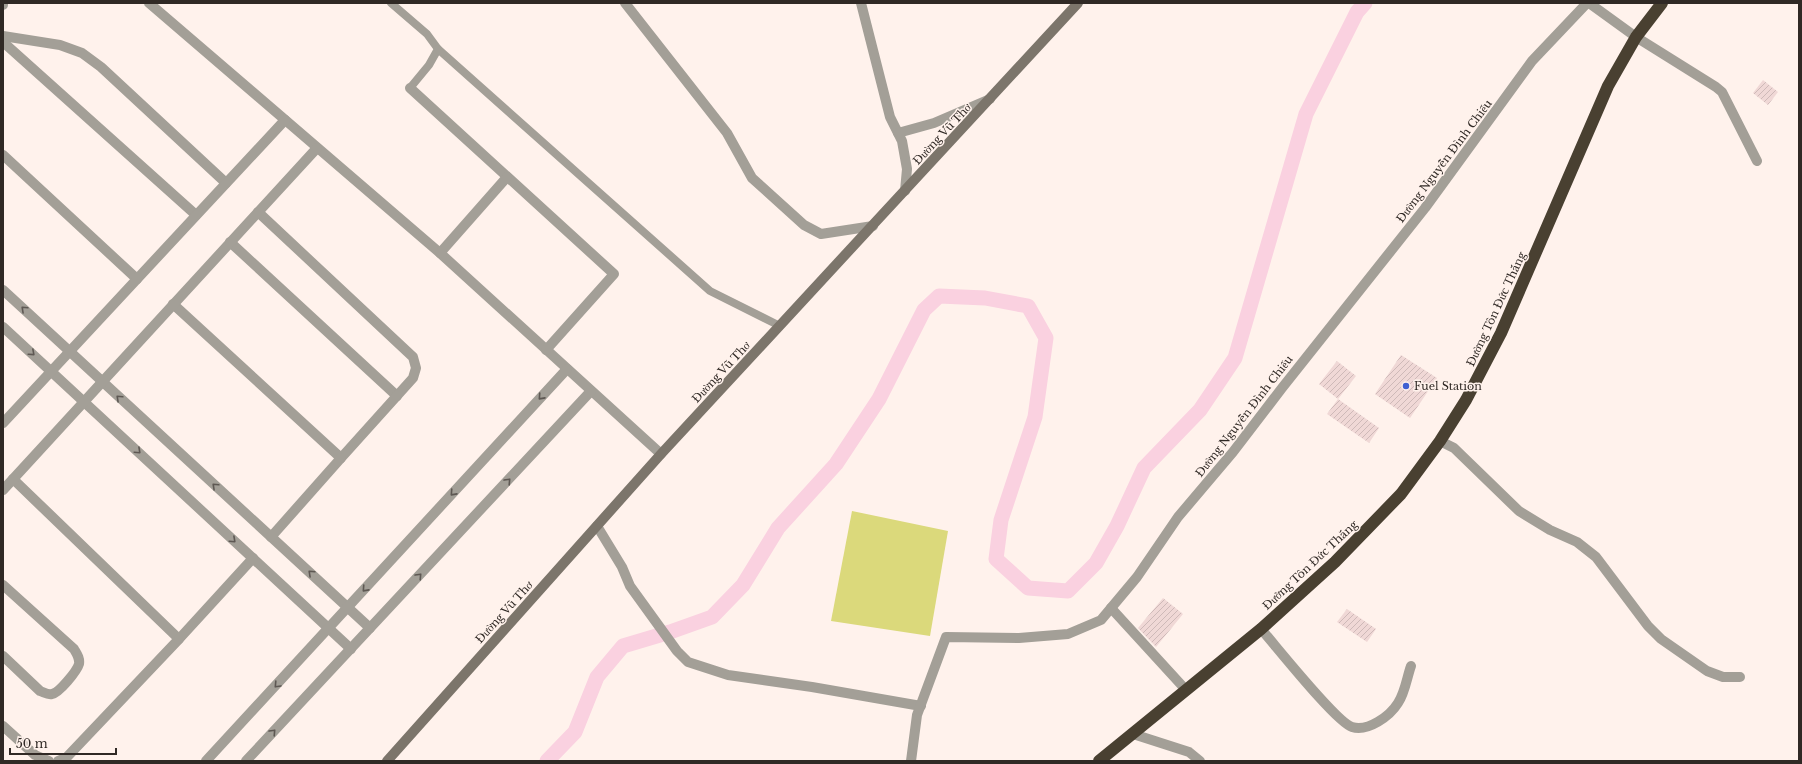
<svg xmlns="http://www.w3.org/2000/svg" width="1802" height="764" font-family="'Libre Baskerville',serif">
	<defs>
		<pattern id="building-hatch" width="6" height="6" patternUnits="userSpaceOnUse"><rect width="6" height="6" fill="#f0d8d6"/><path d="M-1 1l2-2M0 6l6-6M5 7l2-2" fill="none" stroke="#ceb9b8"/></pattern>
	</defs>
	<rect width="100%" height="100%" fill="#fff2ec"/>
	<path fill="#dbd97b" d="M 852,511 L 948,531 L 930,636 L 831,621 Z"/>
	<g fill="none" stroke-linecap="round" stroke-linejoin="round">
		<path stroke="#fad1e0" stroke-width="15" d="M 547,761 L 575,732 L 597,677 L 623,646 L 670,632 L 712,617 L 743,585 L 778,528 L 836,464 L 879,399 L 924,310 L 939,296 L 985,298 L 1028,306 L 1046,338 L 1035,417 L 1001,520 L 996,559 L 1028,588 L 1068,591 L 1096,563 L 1117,526 L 1144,468 L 1200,410 L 1235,358 L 1306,114 L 1357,12 L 1365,3"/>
	</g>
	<g fill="url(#building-hatch)">
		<path d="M 1763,80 L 1778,92 L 1768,105 L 1753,93 Z"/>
		<path d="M 1401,355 L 1437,378 L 1410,418 L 1375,394 Z"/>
		<path d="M 1337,361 L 1356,376 L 1338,399 L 1319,384 Z"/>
		<path d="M 1338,399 L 1379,428 L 1369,443 L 1327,414 Z"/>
		<path d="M 1163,598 L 1183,614 L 1156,647 L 1138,628 Z"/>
		<path d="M 1347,609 L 1376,629 L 1367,642 L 1337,622 Z"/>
	</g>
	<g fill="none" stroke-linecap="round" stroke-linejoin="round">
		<g stroke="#a39f97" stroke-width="8">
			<path d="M 391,3 L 427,34 L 438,49 L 429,65 L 410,88"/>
			<path d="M 438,49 L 710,291 L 780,326"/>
		</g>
		<g stroke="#a39f97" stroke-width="10">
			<path d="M 149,3 L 440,253 L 661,454"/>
			<path d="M 625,3 L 727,133 L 752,178 L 804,225 L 821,234 L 873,226"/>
			<path d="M 861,3 L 890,117 L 902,141 L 907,169 L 905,191"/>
			<path d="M 1589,3 L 1636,37 L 1716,87 L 1722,92 L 1757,161"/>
			<path d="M 3,5 L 3,3"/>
			<path d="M 3,36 L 60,45 L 82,53 L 101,67 L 226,183"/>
			<path d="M 3,42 L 196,215"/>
			<path d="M 410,88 L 614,274 L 546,350"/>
			<path d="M 898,133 L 934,123 L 990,99"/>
			<path d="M 3,155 L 137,279"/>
			<path d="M 230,242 L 397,396"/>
			<path d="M 440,253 L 507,177"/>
			<path d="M 3,290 L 370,628"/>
			<path d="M 173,304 L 341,458 L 413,378 L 416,368 L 413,357 L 258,212"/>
			<path d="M 3,327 L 351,649"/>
			<path d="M 3,423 L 285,120"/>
			<path d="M 1440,441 L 1454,448 L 1519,511 L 1550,530 L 1577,542 L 1596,557 L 1648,626 L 1661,639 L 1707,671 L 1723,677 L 1740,677"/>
			<path d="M 13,479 L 179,639 L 67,757 L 58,761"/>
			<path d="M 3,490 L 317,148"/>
			<path d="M 597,526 L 622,567 L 630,586 L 677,651 L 688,662 L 728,675 L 812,687 L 921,706"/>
			<path d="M 271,537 L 341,458"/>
			<path d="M 3,585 L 74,649 C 77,654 80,658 79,664 C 77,671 59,693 52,694 C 47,695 44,692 40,691 L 3,656"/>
			<path d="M 1111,608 L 1186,690"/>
			<path d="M 1261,629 C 1276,646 1336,722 1352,727 C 1368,732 1390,716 1398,703 C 1405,693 1407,677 1411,666"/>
			<path d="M 179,639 L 253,558"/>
			<path d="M 3,726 L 35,755 L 49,761"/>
			<path d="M 1133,734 L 1189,752 L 1200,761"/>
			<path d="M 206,761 L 567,369"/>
			<path d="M 246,761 L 591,391"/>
			<path d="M 911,761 L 917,715 L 946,637 L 1019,638 L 1068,634 L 1101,620 L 1137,577 L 1178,517 L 1233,452 L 1282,388 L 1425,208 L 1532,61 L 1587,3"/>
		</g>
		<path stroke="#7c756b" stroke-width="10" d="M 387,761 L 661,454 L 1078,3"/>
		<path stroke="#494031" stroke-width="12" d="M 1099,761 L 1261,629 L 1335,562 L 1401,494 L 1440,441 L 1466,400 L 1501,333 L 1608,86 L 1636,37 L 1662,3"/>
	</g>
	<defs><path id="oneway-chevron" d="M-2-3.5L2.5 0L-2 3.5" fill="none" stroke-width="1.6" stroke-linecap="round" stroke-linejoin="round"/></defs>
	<g stroke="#5e5853">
		<use href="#oneway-chevron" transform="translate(24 309) rotate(-137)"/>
		<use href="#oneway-chevron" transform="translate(32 353) rotate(42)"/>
		<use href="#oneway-chevron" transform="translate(541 397) rotate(132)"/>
		<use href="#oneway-chevron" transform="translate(119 398) rotate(-137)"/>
		<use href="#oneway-chevron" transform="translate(138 451) rotate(43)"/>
		<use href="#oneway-chevron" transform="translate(508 481) rotate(-47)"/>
		<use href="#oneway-chevron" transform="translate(215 486) rotate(-137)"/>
		<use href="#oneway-chevron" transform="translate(453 493) rotate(132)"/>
		<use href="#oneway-chevron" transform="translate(233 540) rotate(43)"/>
		<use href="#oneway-chevron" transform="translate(311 573) rotate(-137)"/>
		<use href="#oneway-chevron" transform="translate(419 576) rotate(-47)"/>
		<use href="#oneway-chevron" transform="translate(365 589) rotate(132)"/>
		<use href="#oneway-chevron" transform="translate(277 685) rotate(133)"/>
		<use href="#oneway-chevron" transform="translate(273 732) rotate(-47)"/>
	</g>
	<circle fill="#4060d2" stroke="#fff2ec" stroke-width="1.5" cx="1406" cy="386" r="4"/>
	<g text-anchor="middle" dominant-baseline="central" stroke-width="3" stroke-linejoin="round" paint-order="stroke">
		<g font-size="11" fill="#302925" stroke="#fff2ec">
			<text transform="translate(942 134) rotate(-47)">Đường Vũ Thơ</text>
			<text transform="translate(1444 161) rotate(-53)">Đường Nguyễn Đình Chiểu</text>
			<text transform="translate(1496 309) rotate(-65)">Đường Tôn Đức Thắng</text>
			<text transform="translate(721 372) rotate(-47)">Đường Vũ Thơ</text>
			<text transform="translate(1244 416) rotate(-52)">Đường Nguyễn Đình Chiểu</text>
			<text transform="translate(1310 565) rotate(-43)">Đường Tôn Đức Thắng</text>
			<text transform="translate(504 612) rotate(-48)">Đường Vũ Thơ</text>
		</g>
		<g font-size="11" fill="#302925" stroke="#fff2ec" text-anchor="start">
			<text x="1414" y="386">Fuel Station</text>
		</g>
	</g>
	<rect width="1802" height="764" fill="none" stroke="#302925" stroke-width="8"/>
	<path d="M10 748v6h106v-6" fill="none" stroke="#302925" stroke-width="2"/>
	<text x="16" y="748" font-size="12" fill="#302925" stroke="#fff2ec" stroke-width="3" paint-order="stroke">50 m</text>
</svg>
